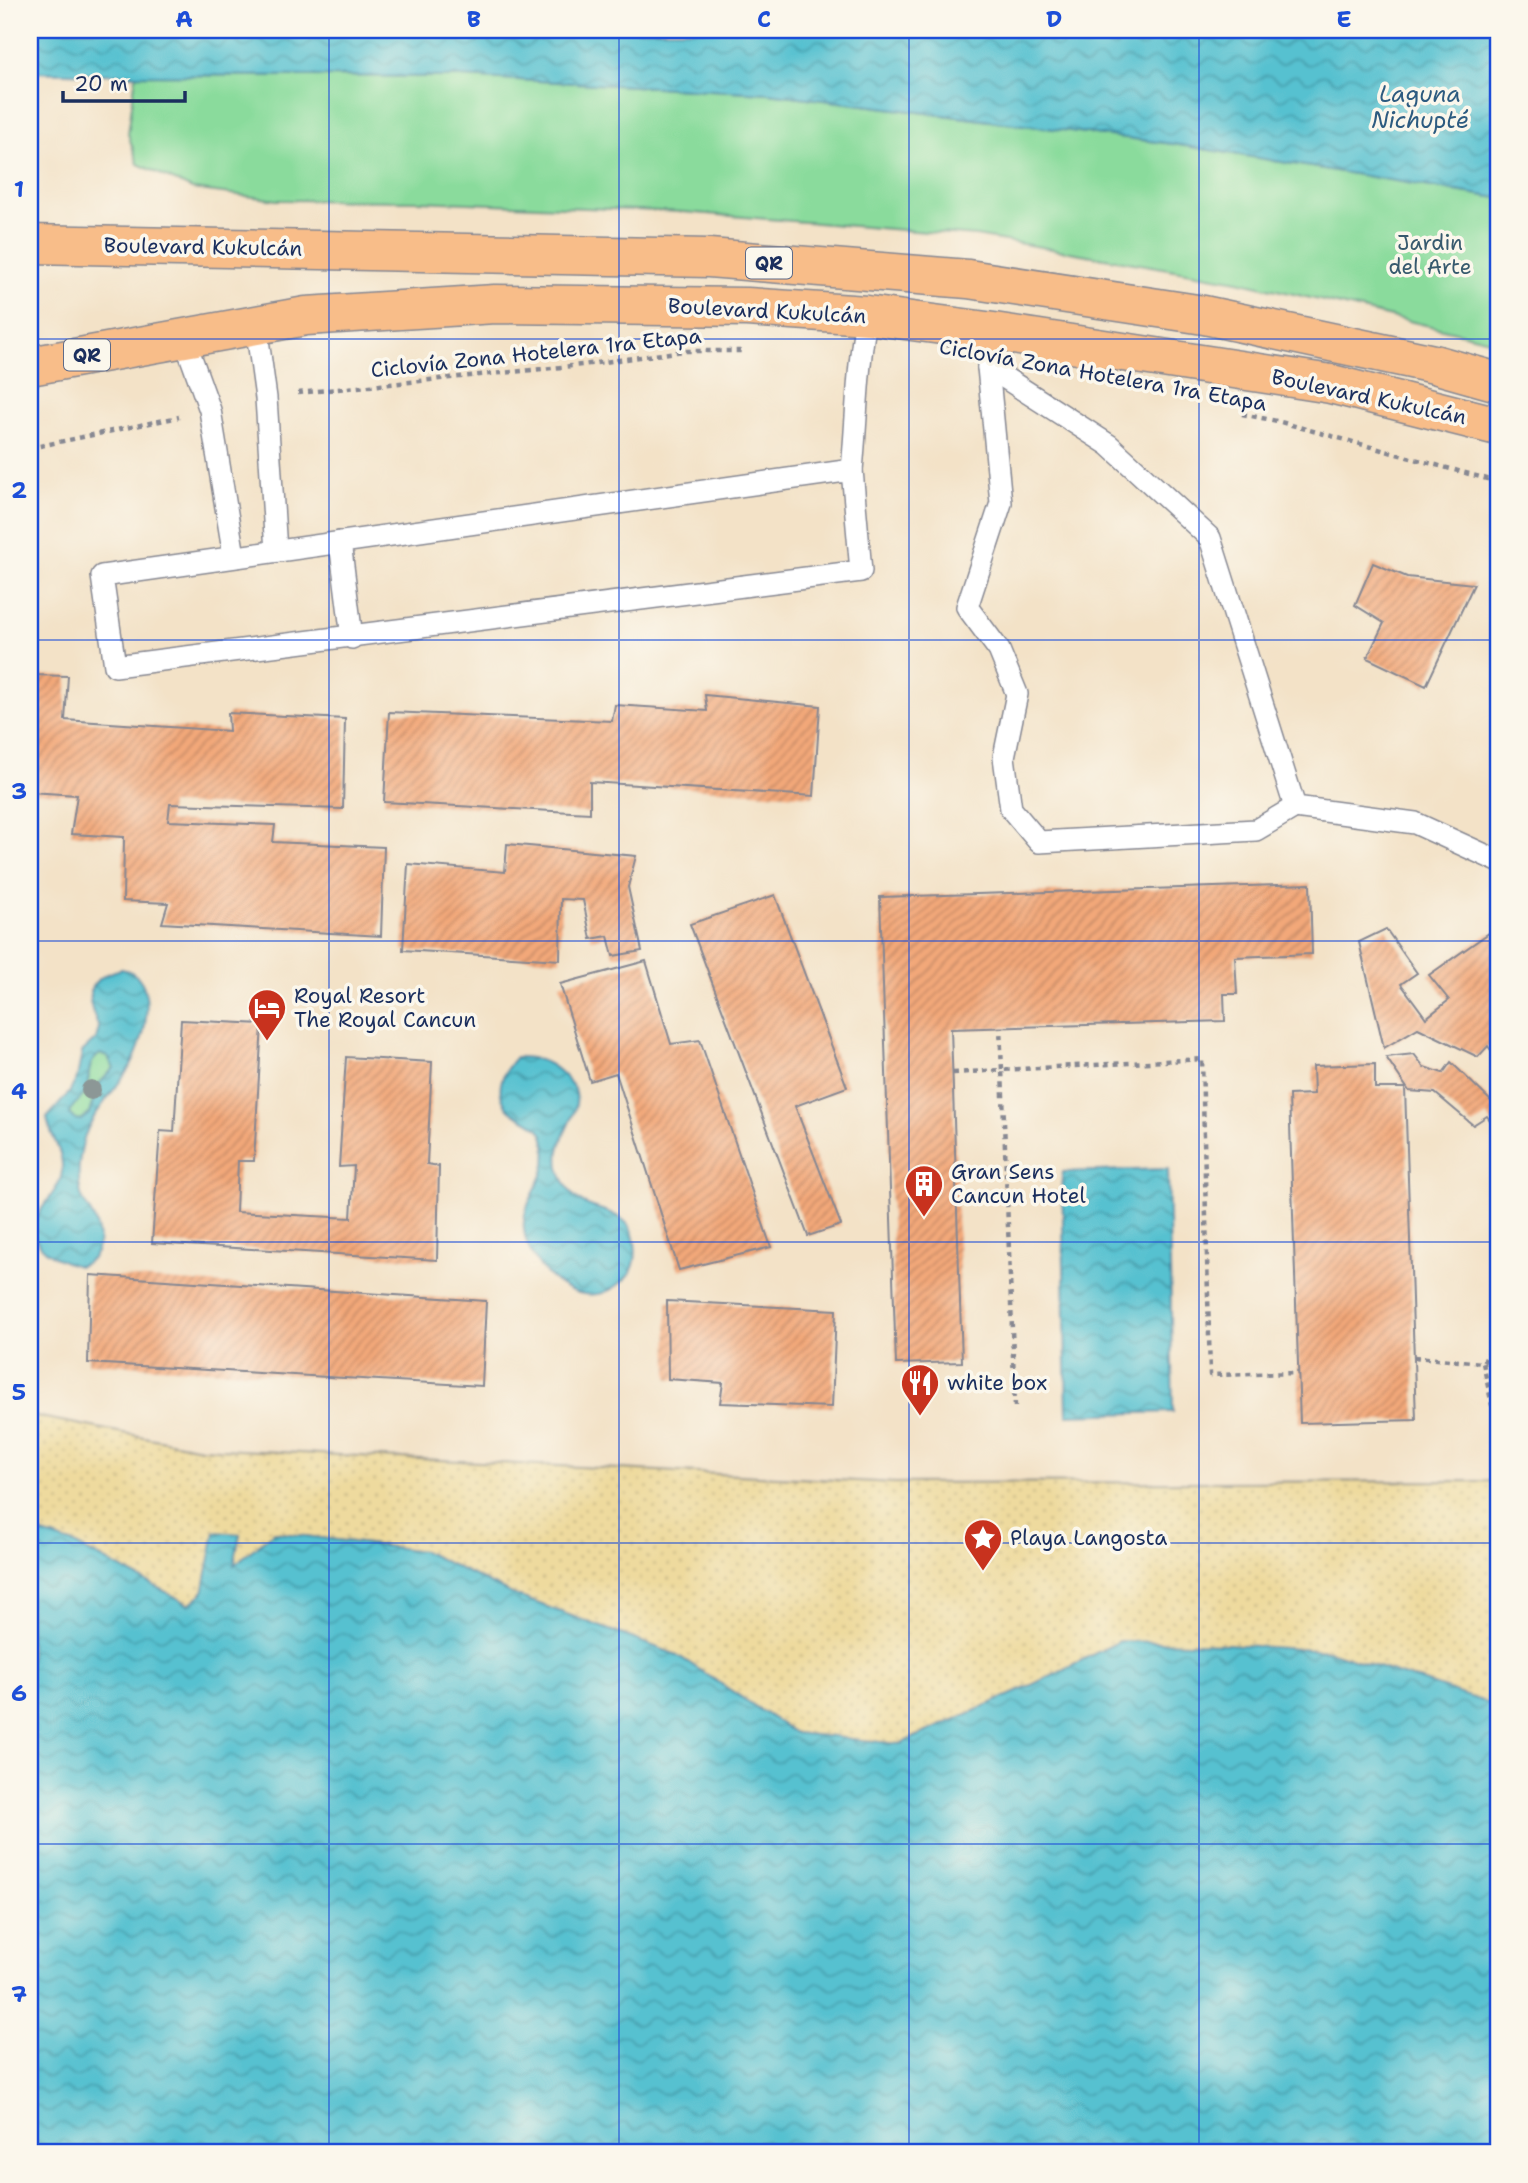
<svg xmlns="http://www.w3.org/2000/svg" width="1528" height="2183" font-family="'Shantell Sans',sans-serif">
	<defs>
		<pattern id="sand-dots" width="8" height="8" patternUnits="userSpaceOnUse" patternTransform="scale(1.75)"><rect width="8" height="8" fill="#eeda9e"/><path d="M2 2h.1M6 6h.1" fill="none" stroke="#ccbb8a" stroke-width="1.8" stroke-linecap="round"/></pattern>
		<pattern id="water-waves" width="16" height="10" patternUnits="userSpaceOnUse" patternTransform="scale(1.75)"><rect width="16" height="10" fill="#56c1d0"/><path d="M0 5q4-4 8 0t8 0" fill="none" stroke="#469dac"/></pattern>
		<pattern id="building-hatch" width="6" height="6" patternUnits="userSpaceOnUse" patternTransform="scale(1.75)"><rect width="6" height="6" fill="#f3a879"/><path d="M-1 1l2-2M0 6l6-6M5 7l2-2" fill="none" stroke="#c48966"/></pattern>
	</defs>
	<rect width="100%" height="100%" fill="#fbf7ec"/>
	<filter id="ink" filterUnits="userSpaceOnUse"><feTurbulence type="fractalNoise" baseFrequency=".0143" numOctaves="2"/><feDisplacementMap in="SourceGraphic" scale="14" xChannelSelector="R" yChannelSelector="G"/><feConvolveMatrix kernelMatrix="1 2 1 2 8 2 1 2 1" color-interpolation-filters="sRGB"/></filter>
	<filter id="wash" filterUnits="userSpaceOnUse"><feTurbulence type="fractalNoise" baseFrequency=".00686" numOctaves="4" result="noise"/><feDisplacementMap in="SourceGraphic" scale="28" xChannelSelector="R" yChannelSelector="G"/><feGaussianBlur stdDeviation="1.57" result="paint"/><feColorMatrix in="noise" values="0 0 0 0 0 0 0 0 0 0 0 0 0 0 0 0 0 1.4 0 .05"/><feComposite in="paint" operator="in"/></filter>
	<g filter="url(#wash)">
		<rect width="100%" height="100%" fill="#f3e2c7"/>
		<g fill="#8adb9c" stroke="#52857d" stroke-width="2">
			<path d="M 136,75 L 460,77 L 768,93 L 1173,144 L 1498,198 L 1498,342 L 1238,281 L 976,236 L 683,212 L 419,201 L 277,200 L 192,189 L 138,164 L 128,134 Z"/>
			<path d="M 100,1054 L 108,1057 L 114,1068 L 98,1085 L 89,1114 L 81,1120 L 74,1119 L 69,1114 L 69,1109 C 76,1104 84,1093 87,1085 C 90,1072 87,1063 100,1054 Z"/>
		</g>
		<path fill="url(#sand-dots)" stroke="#84847e" stroke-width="2" d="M 30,1415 L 201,1448 L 895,1483 L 1498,1481 L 1498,1653 L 1491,1704 L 1329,1651 L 1120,1641 L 1026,1688 L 899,1744 L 795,1733 L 677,1655 L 512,1594 L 423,1551 L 274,1532 L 189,1604 L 74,1544 L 30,1530 Z"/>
		<g fill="url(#water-waves)" stroke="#387897" stroke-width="2" fill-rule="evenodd">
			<path d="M 30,30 L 1498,30 L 1498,198 L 1173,144 L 768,93 L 460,77 L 136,75 L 30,72 Z"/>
			<path d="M 121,969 C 162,974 145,1041 131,1065 C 116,1091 91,1112 83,1142 C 79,1158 77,1178 81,1195 C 84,1204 90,1210 94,1219 C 102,1237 101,1260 78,1266 C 57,1260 44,1254 33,1235 C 32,1209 60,1195 62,1171 C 64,1151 50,1137 47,1118 L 69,1093 L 77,1078 L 82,1052 L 96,1039 L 99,1028 C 85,997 83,980 121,969 ZM 100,1054 L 108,1057 L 114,1068 L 98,1085 L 89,1114 L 81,1120 L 74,1119 L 69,1114 C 71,1104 82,1101 86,1091 C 91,1076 85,1064 100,1054 Z"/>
			<path d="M 516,1057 C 533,1057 547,1060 560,1072 C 566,1078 574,1085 576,1093 C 581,1119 546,1143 563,1179 C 579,1213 597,1203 622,1219 C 637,1229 639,1257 631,1272 C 628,1278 620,1283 615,1287 C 577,1313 527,1267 524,1229 C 521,1205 542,1186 545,1164 C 546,1153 547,1137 539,1129 C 531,1120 516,1117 508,1108 C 493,1091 503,1071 516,1057 Z"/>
			<path d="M 1168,1169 L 1173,1412 L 1067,1415 L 1062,1172 Z"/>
			<path d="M 30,1530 L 74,1544 L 189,1604 L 203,1593 L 215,1532 L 240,1534 L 234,1565 L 274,1532 L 423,1551 L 512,1594 L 677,1655 L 795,1733 L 900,1744 L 1026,1688 L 1120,1641 L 1227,1644 L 1329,1651 L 1491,1704 L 1498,1653 L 1498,2153 L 30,2153 Z"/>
		</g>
		<g id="blocks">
			<g fill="url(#building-hatch)">
				<path d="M 1373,563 L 1407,577 L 1474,584 L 1426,686 L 1367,658 L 1384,623 L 1355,605 Z"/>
				<path d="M 30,675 L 68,676 L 65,720 L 229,731 L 228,713 L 345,719 L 343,809 L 170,804 L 168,821 L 275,825 L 273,842 L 384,847 L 381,936 L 162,923 L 168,903 L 123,901 L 124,837 L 71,834 L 77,795 L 30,792 Z"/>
				<path d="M 705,695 L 820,706 L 814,796 L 590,782 L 590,813 L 384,802 L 389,712 L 612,721 L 615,705 L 707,711 Z"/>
				<path d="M 507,844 L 636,856 L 628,887 L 642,951 L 613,956 L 608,936 L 591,939 L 583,900 L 561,899 L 560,960 L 403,950 L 408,864 L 505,872 Z"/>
				<path d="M 1310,884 L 1312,954 L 1235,957 L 1237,994 L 1224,994 L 1225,1021 L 951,1029 L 962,1362 L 896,1364 L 880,897 Z"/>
				<path d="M 775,895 L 847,1087 L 795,1106 L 841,1225 L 808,1236 L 690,924 Z"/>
				<path d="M 1386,929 L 1417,973 L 1401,984 L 1426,1018 L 1449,1000 L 1429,975 L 1489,933 L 1498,937 L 1498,1060 L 1488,1046 L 1478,1057 L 1418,1028 L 1384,1048 L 1359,942 Z"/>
				<path d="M 646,961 L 671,1044 L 700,1040 L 771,1247 L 679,1270 L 616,1073 L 590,1081 L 560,984 Z"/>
				<path d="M 181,1020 L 262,1024 L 254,1161 L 238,1161 L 236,1212 L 351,1218 L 354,1166 L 339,1167 L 346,1057 L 432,1062 L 427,1164 L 439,1166 L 437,1260 L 152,1243 L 160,1131 L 174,1132 Z"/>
				<path d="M 1414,1054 L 1424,1067 L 1443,1073 L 1451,1062 L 1498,1108 L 1498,1131 L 1487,1116 L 1473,1125 L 1435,1093 L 1409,1091 L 1386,1057 Z"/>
				<path d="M 1375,1064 L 1375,1088 L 1405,1088 L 1416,1420 L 1300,1423 L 1289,1095 L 1314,1094 L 1313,1066 Z"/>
				<path d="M 90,1275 L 486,1301 L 482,1386 L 88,1363 Z"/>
				<path d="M 667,1301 L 836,1310 L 832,1407 L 720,1403 L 723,1383 L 668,1379 Z"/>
			</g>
		</g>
	</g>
	<g filter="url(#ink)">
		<use href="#blocks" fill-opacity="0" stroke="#878892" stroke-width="2"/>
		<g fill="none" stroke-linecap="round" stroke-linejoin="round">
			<g stroke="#878892" stroke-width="24">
				<g id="lane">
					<path d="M 256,325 L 266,398 L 276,551"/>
					<path d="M 994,332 L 988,367 L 1109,445 L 1210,538 L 1295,807 L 1415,823 L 1498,861"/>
					<path d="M 184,338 L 210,410 L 234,556"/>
					<path d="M 988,367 L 1001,503 L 967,607 L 999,650 L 1017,694 L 1004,757 L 1011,809 L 1039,842 L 1256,830 L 1295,807"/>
					<path d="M 852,470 L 861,571 L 115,666 L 102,576 Z"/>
					<path d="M 852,470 C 857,419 857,366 867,315"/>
					<path d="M 340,542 L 352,638"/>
				</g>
			</g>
			<g stroke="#878892" stroke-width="41">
				<g id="primary">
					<path d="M 30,244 L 709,258 L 968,279 L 1204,315 L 1434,364 L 1498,382"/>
					<path d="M 30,366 L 306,316 L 495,304 L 747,307 L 867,315 L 994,332 L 1331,384 L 1498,426"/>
				</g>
			</g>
			<g stroke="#878892" stroke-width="4.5" stroke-dasharray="5 5" stroke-linecap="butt">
				<path d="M 298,393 L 582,365 L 684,351 L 745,351"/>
				<path d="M 1242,414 L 1277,421 L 1498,482"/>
				<path d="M 30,448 L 179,417"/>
				<path d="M 953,1073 L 1002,1070 L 1000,1028"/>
				<path d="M 1414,1357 L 1483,1363 L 1498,1337"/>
				<path d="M 1483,1363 L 1492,1405 L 1498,1413"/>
				<path d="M 1015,1407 L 1002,1070 L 1202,1059 L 1210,1375 L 1298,1373"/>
			</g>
			<use href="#lane" stroke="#fff" stroke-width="21"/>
			<use href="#primary" stroke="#f8bd89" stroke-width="38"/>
		</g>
		<circle fill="#8c9796" cx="91" cy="1090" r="10"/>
	</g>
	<path fill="none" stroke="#1d4ed8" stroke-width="2" stroke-opacity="0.55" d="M 329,30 L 329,2153M 619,30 L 619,2153M 909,30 L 909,2153M 1199,30 L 1199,2153M 30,339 L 1498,339M 30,640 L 1498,640M 30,941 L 1498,941M 30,1242 L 1498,1242M 30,1543 L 1498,1543M 30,1844 L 1498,1844"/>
	<defs>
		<g id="hotel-pin" transform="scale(2.0125)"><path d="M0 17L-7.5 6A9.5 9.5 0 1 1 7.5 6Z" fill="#c8321e" stroke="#fbf7ec"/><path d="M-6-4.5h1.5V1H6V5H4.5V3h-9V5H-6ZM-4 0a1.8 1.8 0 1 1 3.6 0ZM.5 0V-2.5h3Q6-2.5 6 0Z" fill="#fff"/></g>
		<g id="building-pin" transform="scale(2.0125)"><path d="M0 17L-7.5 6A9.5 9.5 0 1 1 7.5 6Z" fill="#c8321e" stroke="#fbf7ec"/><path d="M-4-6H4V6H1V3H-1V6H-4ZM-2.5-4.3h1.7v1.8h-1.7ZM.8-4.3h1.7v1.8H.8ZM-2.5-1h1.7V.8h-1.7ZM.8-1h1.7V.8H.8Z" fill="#fff"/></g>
		<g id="restaurant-pin" transform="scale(2.0125)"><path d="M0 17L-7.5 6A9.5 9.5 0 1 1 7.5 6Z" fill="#c8321e" stroke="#fbf7ec"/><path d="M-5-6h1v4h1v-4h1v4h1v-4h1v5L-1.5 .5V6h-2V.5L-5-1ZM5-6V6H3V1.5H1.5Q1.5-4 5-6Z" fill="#fff"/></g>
		<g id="sight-pin" transform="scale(2.0125)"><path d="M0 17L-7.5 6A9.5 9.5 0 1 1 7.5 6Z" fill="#c8321e" stroke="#fbf7ec"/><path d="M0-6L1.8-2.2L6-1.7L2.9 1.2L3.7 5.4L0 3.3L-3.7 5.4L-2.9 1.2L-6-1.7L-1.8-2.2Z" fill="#fff"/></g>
	</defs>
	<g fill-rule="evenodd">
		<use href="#hotel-pin" x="267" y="1008"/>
		<use href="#building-pin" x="924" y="1184"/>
		<use href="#restaurant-pin" x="920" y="1383"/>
		<use href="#sight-pin" x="983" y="1538"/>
	</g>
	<g text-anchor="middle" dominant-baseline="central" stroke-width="7" stroke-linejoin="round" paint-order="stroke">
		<g fill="#fbf7ec" stroke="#5e6b89" stroke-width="2">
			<rect x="746" y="247.5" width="46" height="31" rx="5"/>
			<rect x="64" y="339.5" width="46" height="31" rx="5"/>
		</g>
		<g font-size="19" font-weight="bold" fill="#1b2f5e">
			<text x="769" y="263">QR</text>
			<text x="87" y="355">QR</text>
		</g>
		<g font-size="21" fill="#375a6e" stroke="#fbf7ec">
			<text x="1430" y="243">Jardin<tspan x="1430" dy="24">del Arte</tspan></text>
		</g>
		<g font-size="21" fill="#1b2f5e" stroke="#fbf7ec">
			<text transform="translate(203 247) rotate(1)">Boulevard Kukulcán</text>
			<text transform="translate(767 311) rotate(3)">Boulevard Kukulcán</text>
			<text transform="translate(536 353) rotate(-6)">Ciclovía Zona Hotelera 1ra Etapa</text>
			<text transform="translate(1103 375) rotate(10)">Ciclovía Zona Hotelera 1ra Etapa</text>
			<text transform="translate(1369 397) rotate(12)">Boulevard Kukulcán</text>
		</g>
		<g font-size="21" fill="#1b2f5e" stroke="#fbf7ec" text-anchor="start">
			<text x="294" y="996">Royal Resort<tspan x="294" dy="24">The Royal Cancun</tspan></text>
			<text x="951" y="1172">Gran Sens<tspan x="951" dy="24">Cancun Hotel</tspan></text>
			<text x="947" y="1383">white box</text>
			<text x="1010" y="1538">Playa Langosta</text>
		</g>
		<g font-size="23" font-style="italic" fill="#2d5b80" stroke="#fbf7ec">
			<text x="1420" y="94">Laguna<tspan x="1420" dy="26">Nichupté</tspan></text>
		</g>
	</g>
	<rect width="1528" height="2183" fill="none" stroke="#fbf7ec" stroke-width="77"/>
	<path d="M63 91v10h122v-10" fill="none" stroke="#1b2f5e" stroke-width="3.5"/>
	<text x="74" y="91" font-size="21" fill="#1b2f5e" stroke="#fbf7ec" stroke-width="5" paint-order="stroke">20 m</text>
	<rect x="38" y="38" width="1452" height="2106" fill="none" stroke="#1d4ed8" stroke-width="2.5"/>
	<g font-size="23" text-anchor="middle" font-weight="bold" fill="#1d4ed8">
		<text x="184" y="27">A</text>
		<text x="474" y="27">B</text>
		<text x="764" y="27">C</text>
		<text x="1054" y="27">D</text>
		<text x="1344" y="27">E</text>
		<text x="19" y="197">1</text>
		<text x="19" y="498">2</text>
		<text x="19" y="799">3</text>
		<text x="19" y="1099">4</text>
		<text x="19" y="1400">5</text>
		<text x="19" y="1701">6</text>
		<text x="19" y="2002">7</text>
	</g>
</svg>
